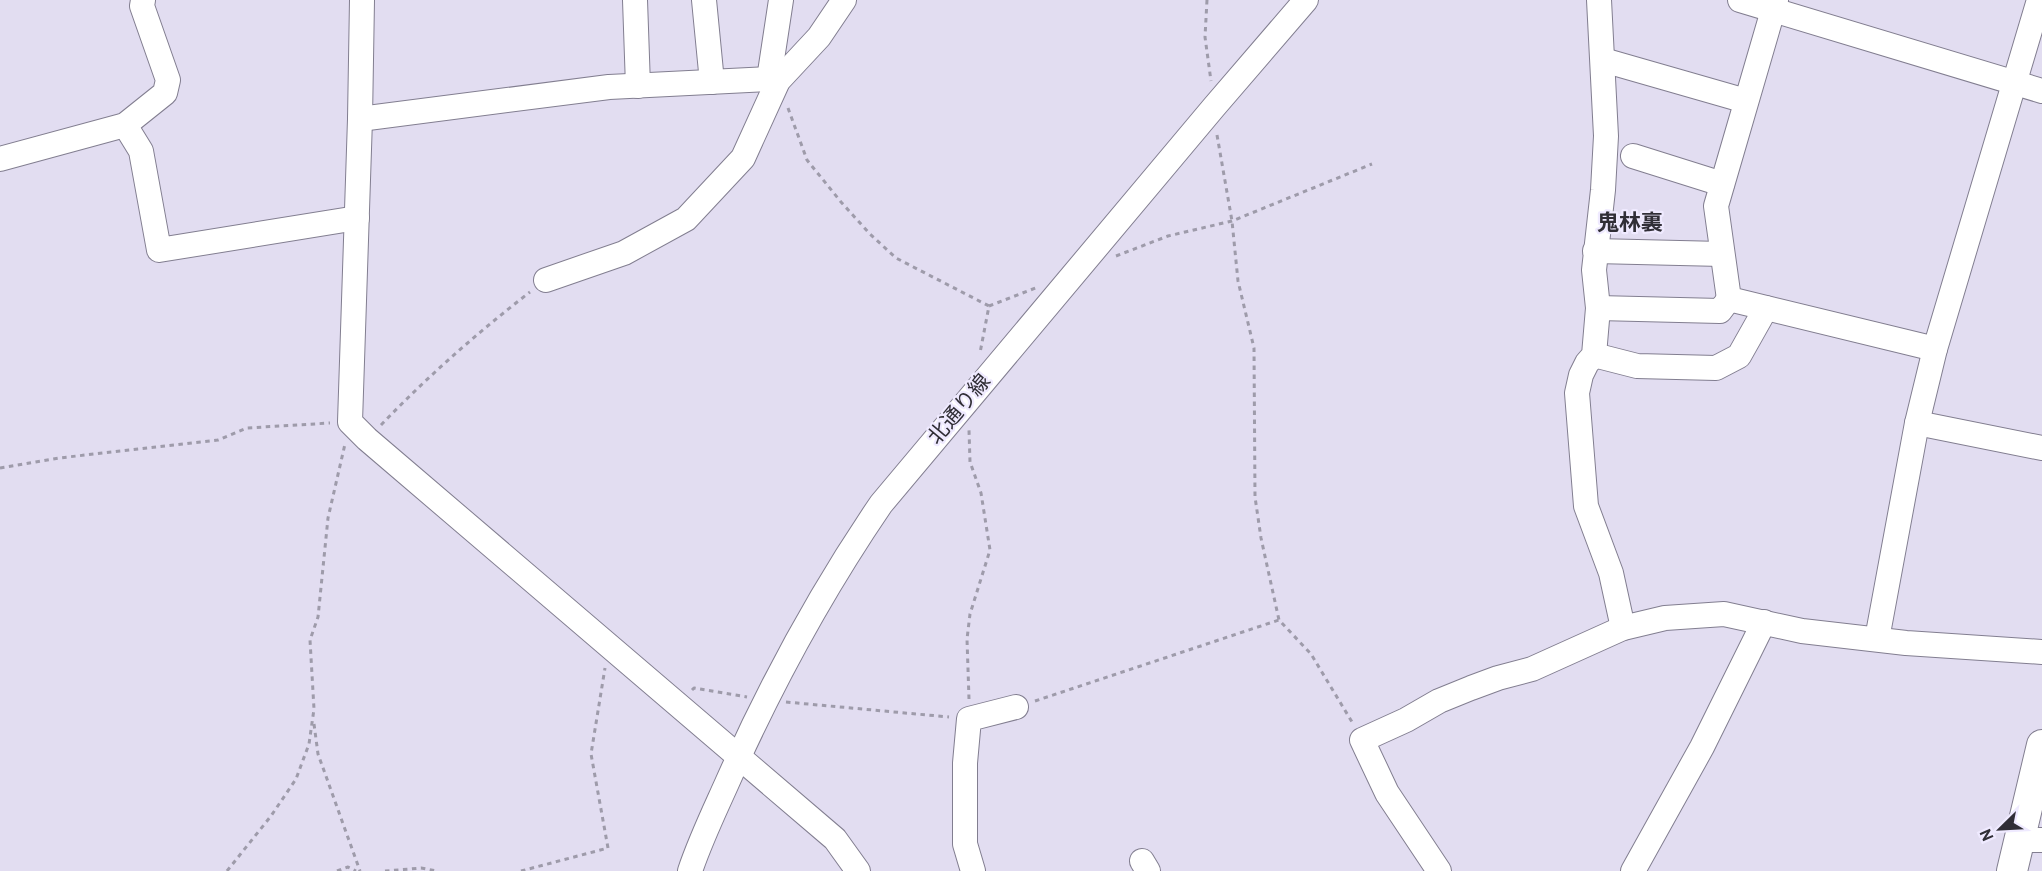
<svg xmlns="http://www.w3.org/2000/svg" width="2042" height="871" font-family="Overpass,'Noto Sans JP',sans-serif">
	<rect width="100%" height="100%" fill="#e2ddf1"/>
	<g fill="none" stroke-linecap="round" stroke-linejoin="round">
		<g stroke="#827e90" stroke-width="26">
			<g id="minor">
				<path d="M 362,0 L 360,119 L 350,422 L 367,439 L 835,839 L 858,871"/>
				<path d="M 635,0 L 638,86"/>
				<path d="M 704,0 L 712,82"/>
				<path d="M 1599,0 L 1606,136 L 1603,190 L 1594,270 L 1598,308 L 1594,355 L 1587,363 L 1581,375 L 1577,393 L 1586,506 L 1611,573 L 1623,628"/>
				<path d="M 1740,0 L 2042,91"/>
				<path d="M 1776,0 L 1716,206 L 1729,299 L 1935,349"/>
				<path d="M 1603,60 L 1746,101"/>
				<path d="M 769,79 L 781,0"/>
				<path d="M 360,119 L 609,87 L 769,79 L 778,81"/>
				<path d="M 125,125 L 141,151 L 159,250 L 357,218"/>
				<path d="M 1633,156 L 1722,184"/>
				<path d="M 0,159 L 125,125 L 165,93 L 168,80 L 142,6 L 143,0"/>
				<path d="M 1595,251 L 1722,254"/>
				<path d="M 546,280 L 624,253 L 686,219 L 743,158 L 778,81 L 819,37 L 844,0"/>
				<path d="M 1598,308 L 1720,311 L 1729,299"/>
				<path d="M 1594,355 L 1637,366 L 1716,368 L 1739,356 L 1766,308"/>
				<path d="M 1917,423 L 2042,448"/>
				<path d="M 1877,639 L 1917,423 L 1935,349 L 2039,0"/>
				<path d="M 2019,840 L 2042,840"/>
				<path d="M 1142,861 L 1148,871"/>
				<path d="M 690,871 C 700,841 714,812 727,783 C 770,686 821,592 881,504 L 1214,107 L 1306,0"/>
				<path d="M 973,871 L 965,844 L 965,763 L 969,719 L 1016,707"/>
				<path d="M 1439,871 L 1387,793 L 1362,740 L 1406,720 L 1439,701 L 1471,688 L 1498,678 L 1532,669 L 1623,628 L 1665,618 L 1724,614 L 1802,631 L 1906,643 L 2042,652"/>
				<path d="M 1633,871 L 1702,747 L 1764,622"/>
			</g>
		</g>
		<g stroke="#827e90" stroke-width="32">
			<path id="major" d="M 2012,871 L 2042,745"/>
		</g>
		<g stroke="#9e9baa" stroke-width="3" stroke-dasharray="4.5 4.5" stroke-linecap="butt">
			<path d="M 1207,0 L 1205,37 L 1211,81"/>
			<path d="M 788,108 L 807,160 L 841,202 L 870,234 L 896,258 L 989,306 L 980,353"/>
			<path d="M 1217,135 L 1232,221 L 1238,281 L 1254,348 L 1255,497 L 1261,538 L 1279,620 L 1311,654 L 1352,722"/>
			<path d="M 1116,256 L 1168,236 L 1232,221 L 1372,164"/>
			<path d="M 989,306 L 1038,287"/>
			<path d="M 381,425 C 427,377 477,333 530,292"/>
			<path d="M 0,468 L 59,458 L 218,440 L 247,428 L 330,423"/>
			<path d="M 692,690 L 694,688 L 747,697"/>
			<path d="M 969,699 L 967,639 L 970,614 L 990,550 L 981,493 L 970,462 L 969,430"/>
			<path d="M 1035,701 L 1279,620"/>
			<path d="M 786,702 L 949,717"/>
			<path d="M 314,724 L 318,754 L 360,871"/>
			<path d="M 227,871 L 271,816 L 296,779 L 309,744 L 314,709 L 310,640 L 318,617 L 328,518 L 345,444"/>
			<path d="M 337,871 L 348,867 L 356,871"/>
			<path d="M 385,871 L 421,868 L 437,871"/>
			<path d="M 521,871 L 608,848 L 591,754 L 605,668"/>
		</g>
		<use href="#minor" stroke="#fff" stroke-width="24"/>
		<use href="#major" stroke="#fff" stroke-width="30"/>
	</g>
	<g text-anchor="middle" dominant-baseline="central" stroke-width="4.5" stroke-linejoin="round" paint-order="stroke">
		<g font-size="21" fill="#302e36" stroke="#efeaff">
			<text transform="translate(960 410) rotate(-50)">北通り線</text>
		</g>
		<g font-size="22" font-weight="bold" fill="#302e36" stroke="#efeaff">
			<text x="1630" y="224">鬼林裏</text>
		</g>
	</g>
	<g transform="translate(2000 829) rotate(246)" stroke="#efeaff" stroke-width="4.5" paint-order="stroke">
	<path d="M0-4.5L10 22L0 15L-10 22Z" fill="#302e36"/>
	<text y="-9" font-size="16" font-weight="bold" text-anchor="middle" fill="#302e36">N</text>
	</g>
</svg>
